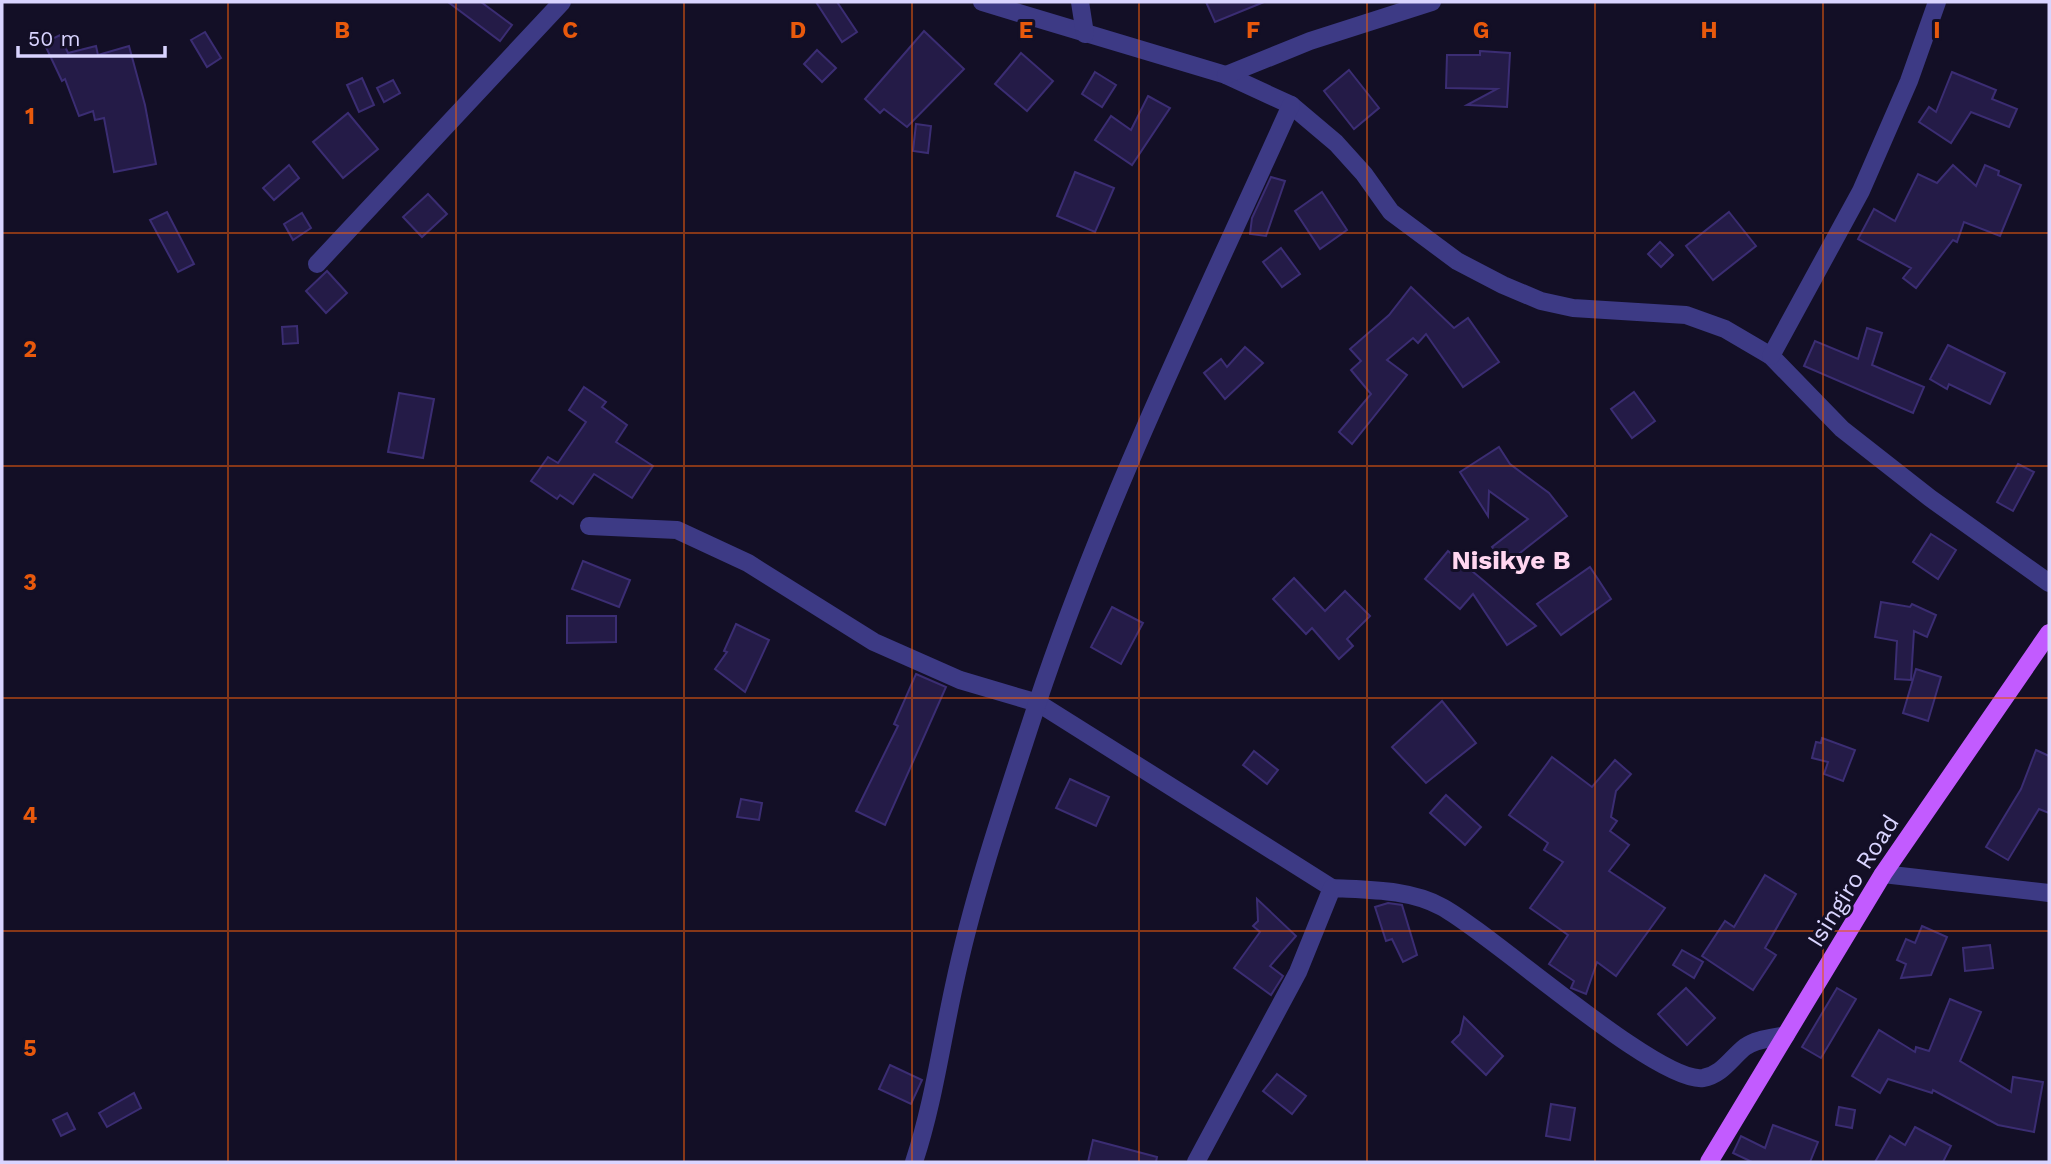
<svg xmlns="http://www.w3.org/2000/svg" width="2051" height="1164" font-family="'Work Sans',sans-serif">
	<rect width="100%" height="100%" fill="#130f26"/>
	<g fill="#241b47" stroke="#3b2d73" stroke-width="2">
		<path d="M 448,2 L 481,2 L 512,25 L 500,41 Z"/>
		<path d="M 816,2 L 837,2 L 857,32 L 842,42 Z"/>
		<path d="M 1206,2 L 1264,2 L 1215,22 Z"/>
		<path d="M 924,31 L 964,69 L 907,127 L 884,109 L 880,113 L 865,99 Z"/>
		<path d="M 205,32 L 221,58 L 207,67 L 191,40 Z"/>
		<path d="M 60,35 L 68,53 L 96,46 L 98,55 L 129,46 L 145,105 L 156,164 L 114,172 L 104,118 L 95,120 L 93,111 L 79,116 L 65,79 L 62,81 L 44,43 Z"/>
		<path d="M 817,50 L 836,68 L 822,82 L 804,64 Z"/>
		<path d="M 1480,51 L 1510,53 L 1507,107 L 1467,105 L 1497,89 L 1446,88 L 1447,55 L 1480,55 Z"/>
		<path d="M 1021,53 L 1053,81 L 1027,111 L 995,84 Z"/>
		<path d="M 1349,70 L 1379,108 L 1354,129 L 1324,91 Z"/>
		<path d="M 1095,72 L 1116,85 L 1102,107 L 1082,94 Z"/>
		<path d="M 1952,72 L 1996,90 L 1992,99 L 2017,109 L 2009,127 L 1971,112 L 1951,143 L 1919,122 L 1929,107 L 1936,112 Z"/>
		<path d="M 362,78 L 374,105 L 359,112 L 347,85 Z"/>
		<path d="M 393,80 L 400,93 L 384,102 L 377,88 Z"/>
		<path d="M 1148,96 L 1170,108 L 1132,165 L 1095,140 L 1111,116 L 1131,130 Z"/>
		<path d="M 348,113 L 378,149 L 343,178 L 313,142 Z"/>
		<path d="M 916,124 L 931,126 L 928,153 L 913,151 Z"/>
		<path d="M 289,165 L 299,178 L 274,200 L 263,188 Z"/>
		<path d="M 1953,165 L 1976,186 L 1985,165 L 1999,171 L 1998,175 L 2021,185 L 2000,236 L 1964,222 L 1957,242 L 1953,240 L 1916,288 L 1903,278 L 1911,268 L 1858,239 L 1874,209 L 1895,221 L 1918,174 L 1937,183 Z"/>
		<path d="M 1075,172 L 1114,188 L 1095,232 L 1057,216 Z"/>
		<path d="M 1271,177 L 1285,181 L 1266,236 L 1250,234 L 1252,218 Z"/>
		<path d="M 1322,192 L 1347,230 L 1320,249 L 1295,211 Z"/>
		<path d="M 428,194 L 447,214 L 422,237 L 403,217 Z"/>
		<path d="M 167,212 L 194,264 L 178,272 L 150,220 Z"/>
		<path d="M 1729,212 L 1756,246 L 1713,280 L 1686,246 Z"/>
		<path d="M 302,213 L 311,228 L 293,240 L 284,224 Z"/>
		<path d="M 1660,242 L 1673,255 L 1661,267 L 1648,254 Z"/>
		<path d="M 1281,248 L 1300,274 L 1282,287 L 1263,262 Z"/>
		<path d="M 327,271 L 347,293 L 326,313 L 306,291 Z"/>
		<path d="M 1411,287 L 1454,328 L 1468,318 L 1499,362 L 1463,387 L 1426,334 L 1418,343 L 1413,338 L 1387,360 L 1407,375 L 1352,444 L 1339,432 L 1371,394 L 1351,370 L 1361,361 L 1350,349 L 1389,315 Z"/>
		<path d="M 297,326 L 298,343 L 283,344 L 282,327 Z"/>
		<path d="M 1867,328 L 1882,333 L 1872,365 L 1924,387 L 1913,413 L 1804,366 L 1815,341 L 1858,359 Z"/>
		<path d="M 1948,345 L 2005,373 L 1990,404 L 1949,384 L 1947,389 L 1930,379 Z"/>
		<path d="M 1245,347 L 1263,363 L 1225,399 L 1204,373 L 1221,359 L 1227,367 Z"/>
		<path d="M 584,387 L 606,402 L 602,407 L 627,425 L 616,442 L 653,466 L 632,498 L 594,474 L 573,504 L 560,495 L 557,499 L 531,481 L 548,457 L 558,463 L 586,422 L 569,410 Z"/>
		<path d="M 1634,392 L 1655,421 L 1632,438 L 1611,409 Z"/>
		<path d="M 399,393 L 434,399 L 423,458 L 388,452 Z"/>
		<path d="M 1499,447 L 1510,464 L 1549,493 L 1567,516 L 1506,564 L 1492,547 L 1528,519 L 1489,491 L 1488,516 L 1460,472 Z"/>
		<path d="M 2018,464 L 2034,472 L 2013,511 L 1997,502 Z"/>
		<path d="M 1931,534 L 1956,550 L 1938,579 L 1913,562 Z"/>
		<path d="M 1448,551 L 1484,581 L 1536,626 L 1507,645 L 1473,594 L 1460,609 L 1425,579 Z"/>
		<path d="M 583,561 L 630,580 L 619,607 L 572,589 Z"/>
		<path d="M 1590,567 L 1611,599 L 1561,635 L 1537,604 Z"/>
		<path d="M 1294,578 L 1325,611 L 1345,591 L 1370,616 L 1347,639 L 1353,646 L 1339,659 L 1312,628 L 1306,634 L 1273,599 Z"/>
		<path d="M 1881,602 L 1910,607 L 1912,604 L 1936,615 L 1927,637 L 1914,631 L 1911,680 L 1895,679 L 1897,641 L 1875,637 Z"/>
		<path d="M 1112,607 L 1143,623 L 1121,664 L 1091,647 Z"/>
		<path d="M 567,616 L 616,616 L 616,642 L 567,643 Z"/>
		<path d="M 736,624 L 769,640 L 745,692 L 715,669 L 727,652 L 724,651 Z"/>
		<path d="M 1916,669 L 1941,677 L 1928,721 L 1903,713 Z"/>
		<path d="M 916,674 L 946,687 L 885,825 L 856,811 L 898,726 L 894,724 Z"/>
		<path d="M 1442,701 L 1476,743 L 1426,783 L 1392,747 Z"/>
		<path d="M 1822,738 L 1855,750 L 1843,781 L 1824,774 L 1828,762 L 1812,758 L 1816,742 L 1821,743 Z"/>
		<path d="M 2036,750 L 2049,756 L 2049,813 L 2039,809 L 2008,860 L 1986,847 L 2021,789 Z"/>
		<path d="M 1254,751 L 1278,770 L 1267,784 L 1243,765 Z"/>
		<path d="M 1552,757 L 1592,787 L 1615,760 L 1631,774 L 1616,791 L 1611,817 L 1617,821 L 1610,831 L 1629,845 L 1609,871 L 1665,908 L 1616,976 L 1597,962 L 1586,994 L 1571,988 L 1574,981 L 1549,964 L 1568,935 L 1530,908 L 1563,862 L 1544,850 L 1548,843 L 1509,815 Z"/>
		<path d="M 1070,779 L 1109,797 L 1096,826 L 1056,808 Z"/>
		<path d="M 1446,795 L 1481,827 L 1465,845 L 1430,813 Z"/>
		<path d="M 741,799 L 762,803 L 759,820 L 737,817 Z"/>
		<path d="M 1765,875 L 1796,894 L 1765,948 L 1776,955 L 1753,990 L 1702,956 L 1725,921 L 1734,927 Z"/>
		<path d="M 1257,899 L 1296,936 L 1270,966 L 1283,976 L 1271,995 L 1234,968 L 1260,932 L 1253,926 L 1258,921 Z"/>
		<path d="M 1388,903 L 1402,905 L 1417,955 L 1403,962 L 1392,939 L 1386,941 L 1375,907 Z"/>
		<path d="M 1922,926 L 1947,937 L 1931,975 L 1901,978 L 1906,964 L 1897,960 L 1906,939 L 1915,943 Z"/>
		<path d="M 1990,945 L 1993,968 L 1965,971 L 1963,948 Z"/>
		<path d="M 1682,950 L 1703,962 L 1694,978 L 1673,965 Z"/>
		<path d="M 1686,988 L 1715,1018 L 1687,1045 L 1658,1014 Z"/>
		<path d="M 1837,988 L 1856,999 L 1821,1058 L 1802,1047 Z"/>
		<path d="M 1950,999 L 1981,1012 L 1960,1061 L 2011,1092 L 2013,1077 L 2043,1082 L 2034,1132 L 1998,1125 L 1933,1090 L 1932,1093 L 1888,1079 L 1880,1093 L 1852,1076 L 1879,1030 L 1915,1052 L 1916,1047 L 1929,1051 Z"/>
		<path d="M 1464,1017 L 1503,1056 L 1486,1075 L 1452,1042 L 1460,1034 Z"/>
		<path d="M 890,1065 L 922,1080 L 911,1104 L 879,1089 Z"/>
		<path d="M 1277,1074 L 1306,1096 L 1292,1114 L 1263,1091 Z"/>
		<path d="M 134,1093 L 141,1108 L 107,1127 L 99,1113 Z"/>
		<path d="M 1551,1104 L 1575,1108 L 1570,1140 L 1546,1136 Z"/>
		<path d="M 1839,1107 L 1855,1110 L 1852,1128 L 1836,1125 Z"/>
		<path d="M 67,1113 L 75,1129 L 61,1136 L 53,1120 Z"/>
		<path d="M 1773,1125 L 1818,1142 L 1810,1162 L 1752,1162 L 1733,1153 L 1741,1136 L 1765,1148 Z"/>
		<path d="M 1915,1127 L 1951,1146 L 1943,1162 L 1875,1162 L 1890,1136 L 1905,1145 Z"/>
		<path d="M 1093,1140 L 1157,1157 L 1156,1162 L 1088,1162 Z"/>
	</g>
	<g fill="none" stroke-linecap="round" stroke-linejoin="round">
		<g stroke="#3d3a85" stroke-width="18">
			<path d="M 982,2 L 1226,75 L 1291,105 L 1336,143 L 1364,174 L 1391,212 L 1457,261 L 1503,285 L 1541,301 L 1573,308 L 1686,315 L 1725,329 L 1771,356 L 1842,429 L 1930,498 L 2049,583"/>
			<path d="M 1080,2 L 1085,34"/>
			<path d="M 1226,75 L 1310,41 L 1432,2"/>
			<path d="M 317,264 L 562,2"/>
			<path d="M 1771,356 L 1861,191 L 1909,81 L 1937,2"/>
			<path d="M 589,526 L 677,530 L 748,563 L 874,642 L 960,680 L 1038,703 L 1332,888"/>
			<path d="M 1883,874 L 2049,893"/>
			<path d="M 914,1162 C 933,1105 941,1045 954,986 C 974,891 1007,796 1037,704 C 1106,497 1202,303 1291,105"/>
			<path d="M 1196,1162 L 1298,972 L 1332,888 C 1368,890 1410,889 1442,907 C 1492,934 1658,1084 1703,1078 C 1722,1075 1731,1058 1745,1047 C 1756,1039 1772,1038 1786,1035"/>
		</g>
		<path stroke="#c25bff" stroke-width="18" d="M 1709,1162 L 1883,874 L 2049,633"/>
	</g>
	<path fill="none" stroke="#e8590c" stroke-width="2" stroke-opacity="0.55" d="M 228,2 L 228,1162M 456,2 L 456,1162M 684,2 L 684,1162M 912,2 L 912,1162M 1139,2 L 1139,1162M 1367,2 L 1367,1162M 1595,2 L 1595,1162M 1823,2 L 1823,1162M 2,233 L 2049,233M 2,466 L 2049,466M 2,698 L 2049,698M 2,931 L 2049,931"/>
	<g text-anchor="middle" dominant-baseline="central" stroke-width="6" stroke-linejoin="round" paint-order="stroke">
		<g font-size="24" fill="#d9d4ff" stroke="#130f26">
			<text transform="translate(1853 881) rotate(-58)">Isingiro Road</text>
		</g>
		<g font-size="26" font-weight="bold" fill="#ffd6f0" stroke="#130f26">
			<text x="1511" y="560">Nisikye B</text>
		</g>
	</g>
	<g font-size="23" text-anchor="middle" font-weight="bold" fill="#e8590c" stroke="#130f26" stroke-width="6" stroke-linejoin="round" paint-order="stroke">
		<text x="342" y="38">B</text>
		<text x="570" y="38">C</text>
		<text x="798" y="38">D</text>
		<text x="1026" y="38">E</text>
		<text x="1253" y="38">F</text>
		<text x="1481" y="38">G</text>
		<text x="1709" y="38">H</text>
		<text x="1937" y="38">I</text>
		<text x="30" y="124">1</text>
		<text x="30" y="357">2</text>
		<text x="30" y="590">3</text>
		<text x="30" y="823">4</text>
		<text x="30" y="1056">5</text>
	</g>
	<rect width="2051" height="1164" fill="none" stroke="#d9d4ff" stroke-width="7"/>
	<path d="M18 46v10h147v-10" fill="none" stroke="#d9d4ff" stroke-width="3.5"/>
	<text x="28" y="46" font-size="21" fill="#d9d4ff" stroke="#130f26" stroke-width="5" paint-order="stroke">50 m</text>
</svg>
